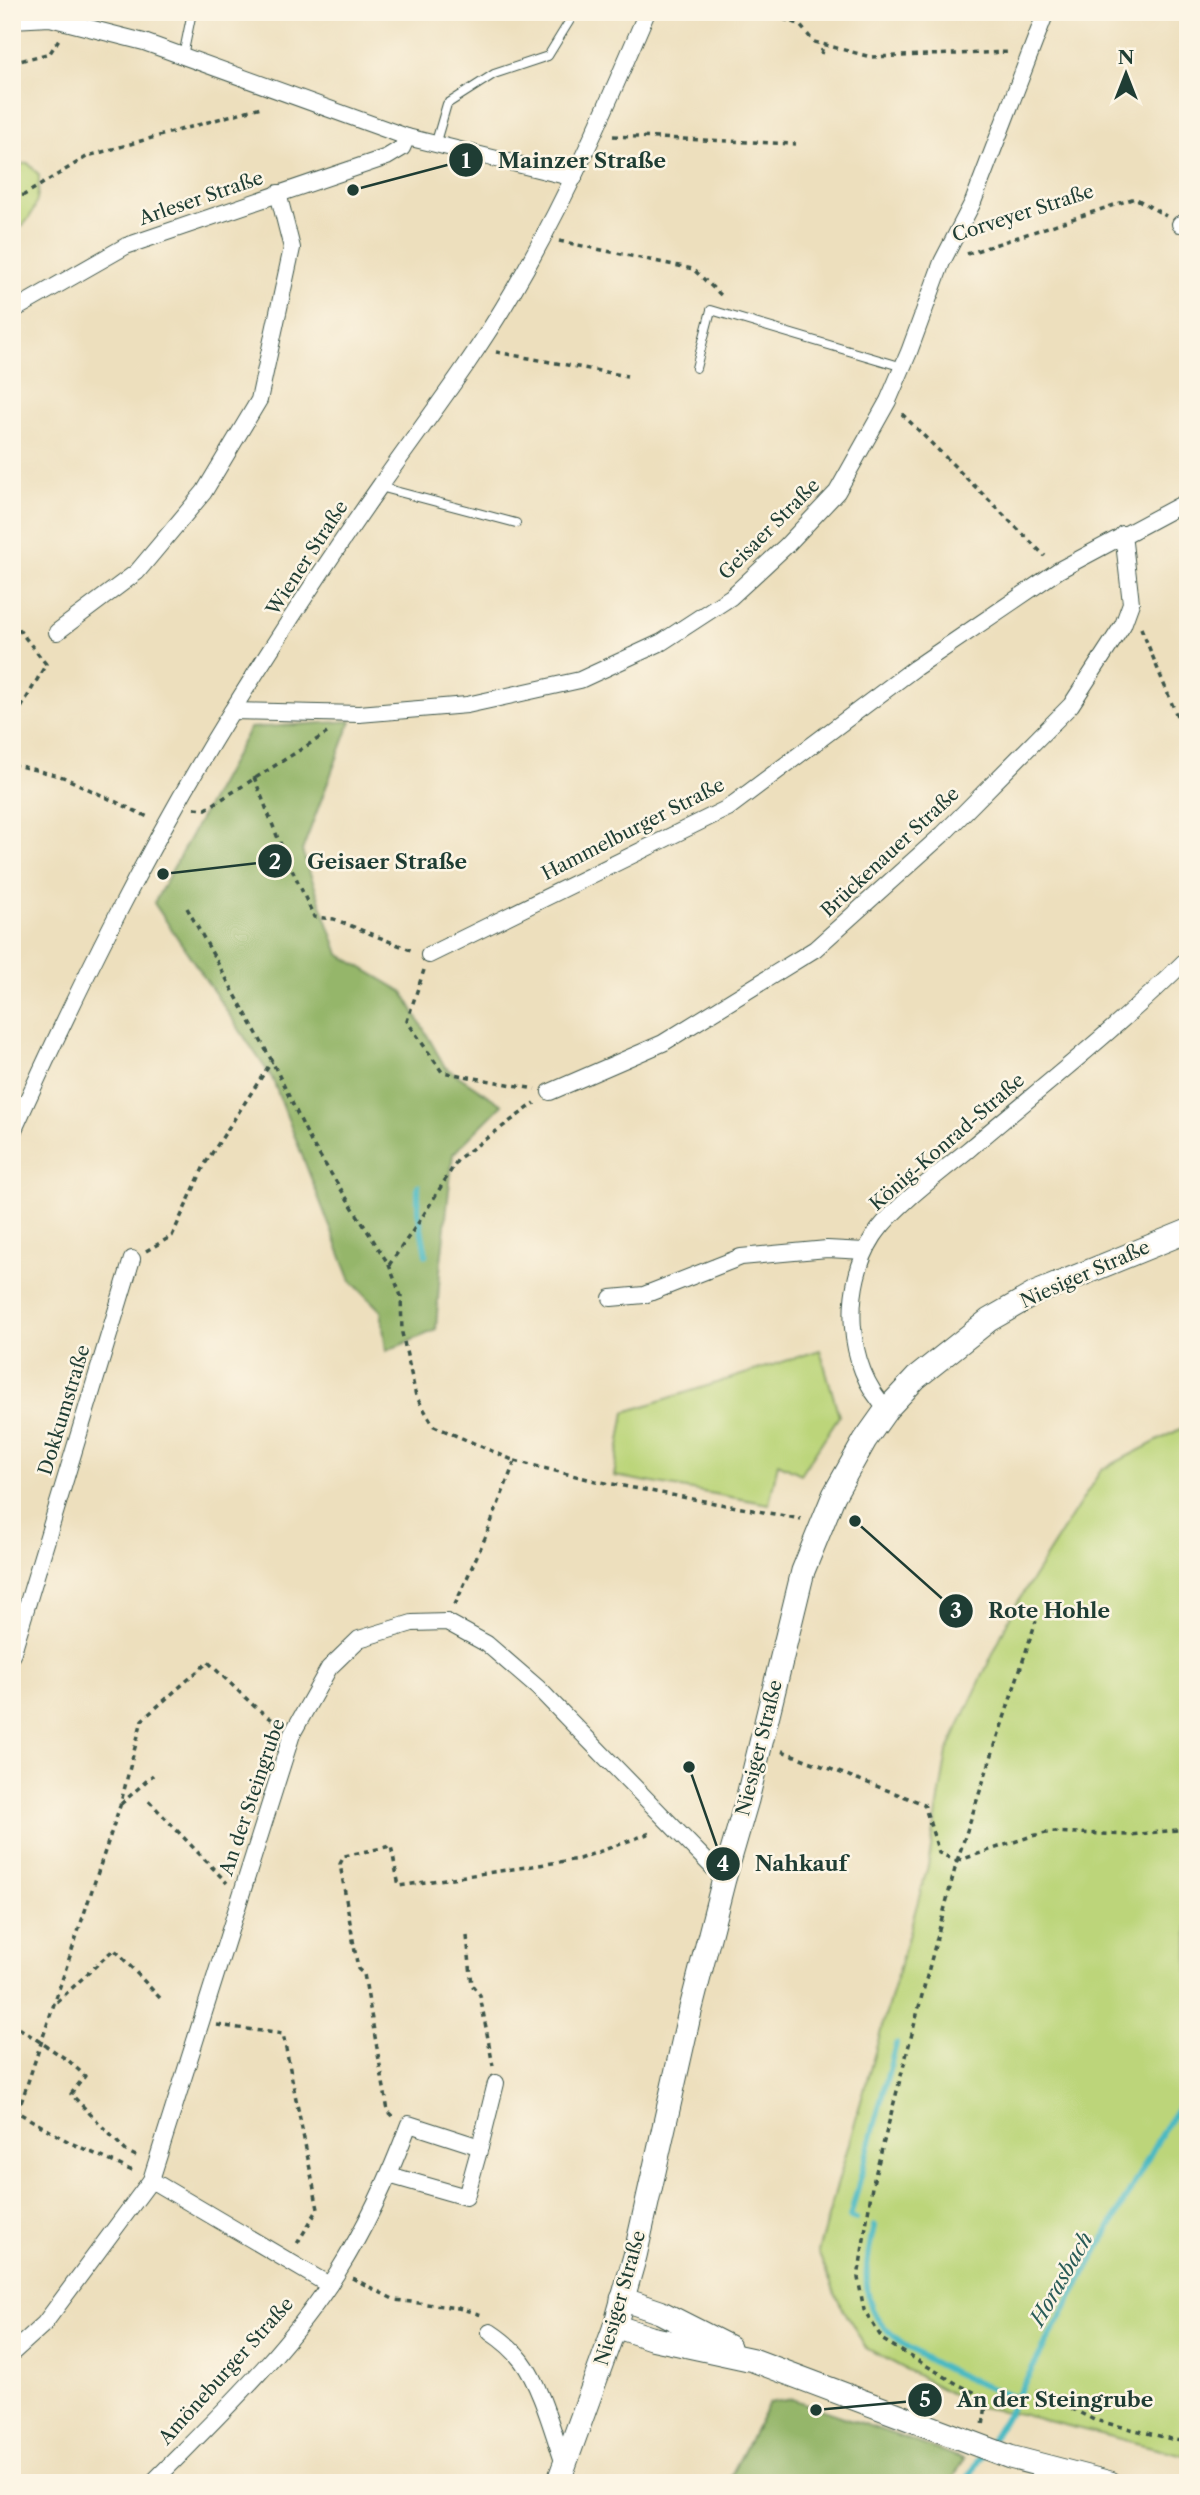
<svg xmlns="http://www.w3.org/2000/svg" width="1200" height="2495" font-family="'Libre Caslon Text',serif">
	<rect width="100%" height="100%" fill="#fcf5e5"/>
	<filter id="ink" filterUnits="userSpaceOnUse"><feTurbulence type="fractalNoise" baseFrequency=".0143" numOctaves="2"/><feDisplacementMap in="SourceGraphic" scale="14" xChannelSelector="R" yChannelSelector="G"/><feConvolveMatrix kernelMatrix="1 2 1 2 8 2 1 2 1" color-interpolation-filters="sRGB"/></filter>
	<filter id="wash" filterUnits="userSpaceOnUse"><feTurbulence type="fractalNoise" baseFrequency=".00686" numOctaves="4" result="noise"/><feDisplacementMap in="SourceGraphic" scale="28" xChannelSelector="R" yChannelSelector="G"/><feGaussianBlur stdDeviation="1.57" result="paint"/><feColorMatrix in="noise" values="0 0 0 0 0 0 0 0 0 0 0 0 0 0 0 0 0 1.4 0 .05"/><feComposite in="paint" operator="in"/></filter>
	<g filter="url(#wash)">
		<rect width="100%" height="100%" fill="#eddfbd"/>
		<g fill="#bcd57a" stroke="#6e8957" stroke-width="2">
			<path d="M 28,163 L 39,175 C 39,195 37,212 22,226 L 12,226 L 12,166 Z"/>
			<path d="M 820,1350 L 839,1416 L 801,1474 L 778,1463 L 769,1504 L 614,1476 L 625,1412 Z"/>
			<path d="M 1188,1425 L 1188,2456 L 1020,2414 L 974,2406 L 866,2348 L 837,2298 L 818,2252 L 928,1866 L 947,1752 L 1014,1608 L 1101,1470 Z"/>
		</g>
		<g fill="#95b66a" stroke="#5a7a4f" stroke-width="2">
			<path d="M 351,721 L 302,851 L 339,954 L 403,992 L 445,1067 L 502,1105 L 453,1154 L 440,1271 L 436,1330 L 386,1351 L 381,1311 L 351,1281 L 272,1078 L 154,903 L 250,728 Z"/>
			<path d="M 792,2399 L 964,2459 L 951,2483 L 727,2483 L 769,2403 Z"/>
		</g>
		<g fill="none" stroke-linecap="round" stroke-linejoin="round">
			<g stroke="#4ab9c2" stroke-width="6">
				<path d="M 418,1186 L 418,1211 L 426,1255"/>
				<path d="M 856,2219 L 850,2217 L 896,2044"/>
				<path d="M 874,2226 C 868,2252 860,2292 876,2316 C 900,2354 975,2383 1016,2398"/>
				<path d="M 755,2483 L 773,2480 L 811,2483"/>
				<path d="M 965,2483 L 1004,2420 L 1163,2131 L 1188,2093"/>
			</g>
		</g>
	</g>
	<g filter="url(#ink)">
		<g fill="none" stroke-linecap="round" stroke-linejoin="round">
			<g stroke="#3e5549" stroke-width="10">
				<g id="lane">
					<path d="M 183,56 L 192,12"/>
					<path d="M 435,145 L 447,104 L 494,74 L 548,56 L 575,12"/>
					<path d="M 696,368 L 711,310 L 903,367"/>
					<path d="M 380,487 L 516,523"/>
				</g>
			</g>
			<g stroke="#3e5549" stroke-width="18">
				<g id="street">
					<path d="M 12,20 L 50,18 L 144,42 L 407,137 L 574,178"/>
					<path d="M 1180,224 L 1188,222"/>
					<path d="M 12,311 L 126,246 L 387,157 L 402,148 L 407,137"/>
					<path d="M 57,632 L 137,572 L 204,492 L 259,400 L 292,248 L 278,193"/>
					<path d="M 232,711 L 359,714 L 467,705 L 580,680 L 662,642 L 731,597 L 787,545 L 837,492 L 888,401 L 909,352 L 942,262 L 973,202 L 1046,12"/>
					<path d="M 429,955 L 728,808 L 915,668 L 1059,570 L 1188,501"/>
					<path d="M 550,1092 L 663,1043 L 815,949 L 943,834 L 1071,705 L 1123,625 L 1131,603 L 1123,534"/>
					<path d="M 12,1134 C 77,990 147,848 230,714 C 278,637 328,560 380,486 C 425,422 473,360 512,293 C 565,203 606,108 647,12"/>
					<path d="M 611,1298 L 644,1295 L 741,1257 L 827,1249 L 865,1251"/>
					<path d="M 887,1409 C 845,1367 842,1285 874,1236 C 892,1208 941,1172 968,1150 C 1042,1087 1119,1027 1188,958"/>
					<path d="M 12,1655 L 132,1259"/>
					<path d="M 480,2147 L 496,2083"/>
					<path d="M 151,2180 L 329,2285"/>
					<path d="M 490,2332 C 502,2340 513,2349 522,2361 C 541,2386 554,2436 565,2467"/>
					<path d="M 12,2353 L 44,2324 L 151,2180 L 292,1734 L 329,1668 L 359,1639 L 412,1623 L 447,1622 L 487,1644 L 538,1688 L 724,1879"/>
					<path d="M 152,2483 C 216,2418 288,2351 337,2273 C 366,2227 390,2175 409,2124 L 480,2147 L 466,2197 L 389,2175"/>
				</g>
			</g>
			<g stroke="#3e5549" stroke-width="25">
				<g id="secondary">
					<path d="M 622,2299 L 660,2312 L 729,2347"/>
					<path d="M 615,2326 L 651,2338 L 753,2360 L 1010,2457 L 1110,2483"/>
					<path d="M 558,2483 L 615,2326 L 635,2256 L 689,2016 L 724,1879 L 747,1800 L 803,1571 L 834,1495 L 865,1440 L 887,1409 L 916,1378 L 989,1320 L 1036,1293 L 1188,1231"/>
				</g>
			</g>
			<g stroke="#3e5549" stroke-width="3.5" stroke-dasharray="5 5" stroke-linecap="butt">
				<path d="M 744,12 L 763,13 L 799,24 L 814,42 L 871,57 L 1011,52"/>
				<path d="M 821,54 L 823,46"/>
				<path d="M 12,63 L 50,53 L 59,39"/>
				<path d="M 613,136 L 796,144"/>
				<path d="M 12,196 L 24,195 L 88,156 L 261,107 L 263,105"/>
				<path d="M 559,241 L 693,269 L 723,297"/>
				<path d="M 967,254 L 1135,198 L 1166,216"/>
				<path d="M 496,352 L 627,376"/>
				<path d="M 902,414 L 1045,556"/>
				<path d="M 12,621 L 46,664 L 12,724"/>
				<path d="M 1141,628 L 1188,743"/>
				<path d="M 12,764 L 63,777 L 150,818"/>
				<path d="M 254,777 L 277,836 L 314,917 L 334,919 L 413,951"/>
				<path d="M 195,808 L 206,809 L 327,733"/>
				<path d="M 187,908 L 272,1061 L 311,1142 L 389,1265 L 401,1296 L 402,1333 L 416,1396 L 434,1426 L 515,1461 L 485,1538 L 454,1607"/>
				<path d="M 424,970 L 407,1021 L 442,1072 L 535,1089"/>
				<path d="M 146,1251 L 172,1236 L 205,1164 L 272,1061"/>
				<path d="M 389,1265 L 421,1219 L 458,1159 L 535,1103"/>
				<path d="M 515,1461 L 596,1481 L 801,1519"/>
				<path d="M 782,1751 L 924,1804 L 939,1853 L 957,1861 L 872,2187 L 858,2278 L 864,2310 L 883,2340 L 959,2385 L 987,2398 L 983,2426"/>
				<path d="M 149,1801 L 227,1883"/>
				<path d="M 121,1804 L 153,1775"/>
				<path d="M 957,1861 L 1036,1621"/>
				<path d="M 957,1861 L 1032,1836 L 1051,1832 L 1129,1835 L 1188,1829"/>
				<path d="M 467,1936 L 472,1985 L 480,1995 L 493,2066"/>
				<path d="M 57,2002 L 114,1949 L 160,1998"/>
				<path d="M 217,2025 L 283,2034 L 318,2209 L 295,2247"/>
				<path d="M 19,2028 L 69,2061 L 85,2076 L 71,2094 L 126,2151 L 140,2158"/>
				<path d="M 12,2109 L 71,2143 L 135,2172"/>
				<path d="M 18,2112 L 120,1806 L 142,1720 L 208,1662 L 254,1706 L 278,1724"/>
				<path d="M 393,2116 L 388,2111 L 364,1974 L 358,1969 L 340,1864 L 344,1856 L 391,1846 L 399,1886 L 579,1859 L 653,1832"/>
				<path d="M 352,2278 L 395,2300 L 458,2308 L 482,2315"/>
				<path d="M 1036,2390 L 1094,2420 L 1188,2443"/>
			</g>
			<use href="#lane" stroke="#fff" stroke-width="8"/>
			<use href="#street" stroke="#fff" stroke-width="16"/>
			<use href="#secondary" stroke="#fff" stroke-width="23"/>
		</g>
	</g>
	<g text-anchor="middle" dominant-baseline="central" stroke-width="5" stroke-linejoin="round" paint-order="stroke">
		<g font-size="19" fill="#1f3d34" stroke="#fcf5e5">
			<text transform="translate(201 198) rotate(-19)">Arleser Straße</text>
			<text transform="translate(1023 213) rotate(-18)">Corveyer Straße</text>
			<text transform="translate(769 529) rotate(-45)">Geisaer Straße</text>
			<text transform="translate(307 558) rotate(-57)">Wiener Straße</text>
			<text transform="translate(633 829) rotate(-27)">Hammelburger Straße</text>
			<text transform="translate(890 852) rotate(-43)">Brückenauer Straße</text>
			<text transform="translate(947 1142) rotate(-41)">König-Konrad-Straße</text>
			<text transform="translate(1085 1274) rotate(-24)">Niesiger Straße</text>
			<text transform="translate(64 1410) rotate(-73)">Dokkumstraße</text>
			<text transform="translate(759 1748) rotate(-76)">Niesiger Straße</text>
			<text transform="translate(252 1797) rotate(-71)">An der Steingrube</text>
			<text transform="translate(620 2298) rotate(-74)">Niesiger Straße</text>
			<text transform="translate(226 2371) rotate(-48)">Amöneburger Straße</text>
		</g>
		<g font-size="21" font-style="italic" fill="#2a5c58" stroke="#fcf5e5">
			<text transform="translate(1061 2279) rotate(-60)">Horasbach</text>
		</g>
	</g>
	<path fill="none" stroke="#1f3d34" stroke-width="2.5" d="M353 190L466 160M163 874L275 861M855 1521L956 1611M689 1767L723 1864M816 2410L925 2400"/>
	<g fill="#1f3d34" stroke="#fcf5e5" stroke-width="2.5">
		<circle cx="353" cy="190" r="7"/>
		<circle cx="163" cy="874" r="7"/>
		<circle cx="855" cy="1521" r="7"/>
		<circle cx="689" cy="1767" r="7"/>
		<circle cx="816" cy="2410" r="7"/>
		<circle cx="466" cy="160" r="18"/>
		<circle cx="275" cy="861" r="18"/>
		<circle cx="956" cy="1611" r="18"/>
		<circle cx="723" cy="1864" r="18"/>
		<circle cx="925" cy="2400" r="18"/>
	</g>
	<g font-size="21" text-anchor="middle" font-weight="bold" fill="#fff">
		<text x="466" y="168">1</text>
		<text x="275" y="869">2</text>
		<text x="956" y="1618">3</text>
		<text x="723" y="1871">4</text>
		<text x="925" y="2407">5</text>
	</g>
	<g font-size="21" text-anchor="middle" font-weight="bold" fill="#1f3d34" stroke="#fcf5e5" stroke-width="5" stroke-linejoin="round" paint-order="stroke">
		<text x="582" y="168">Mainzer Straße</text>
		<text x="387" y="869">Geisaer Straße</text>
		<text x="1049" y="1618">Rote Hohle</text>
		<text x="801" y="1871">Nahkauf</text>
		<text x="1055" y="2407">An der Steingrube</text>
	</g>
	<rect width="1200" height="2495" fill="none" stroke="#fcf5e5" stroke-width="42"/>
	<g transform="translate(1126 74)" stroke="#fcf5e5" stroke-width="5" paint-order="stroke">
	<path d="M0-5L12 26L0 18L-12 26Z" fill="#1f3d34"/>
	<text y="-10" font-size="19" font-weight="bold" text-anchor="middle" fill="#1f3d34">N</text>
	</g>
</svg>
